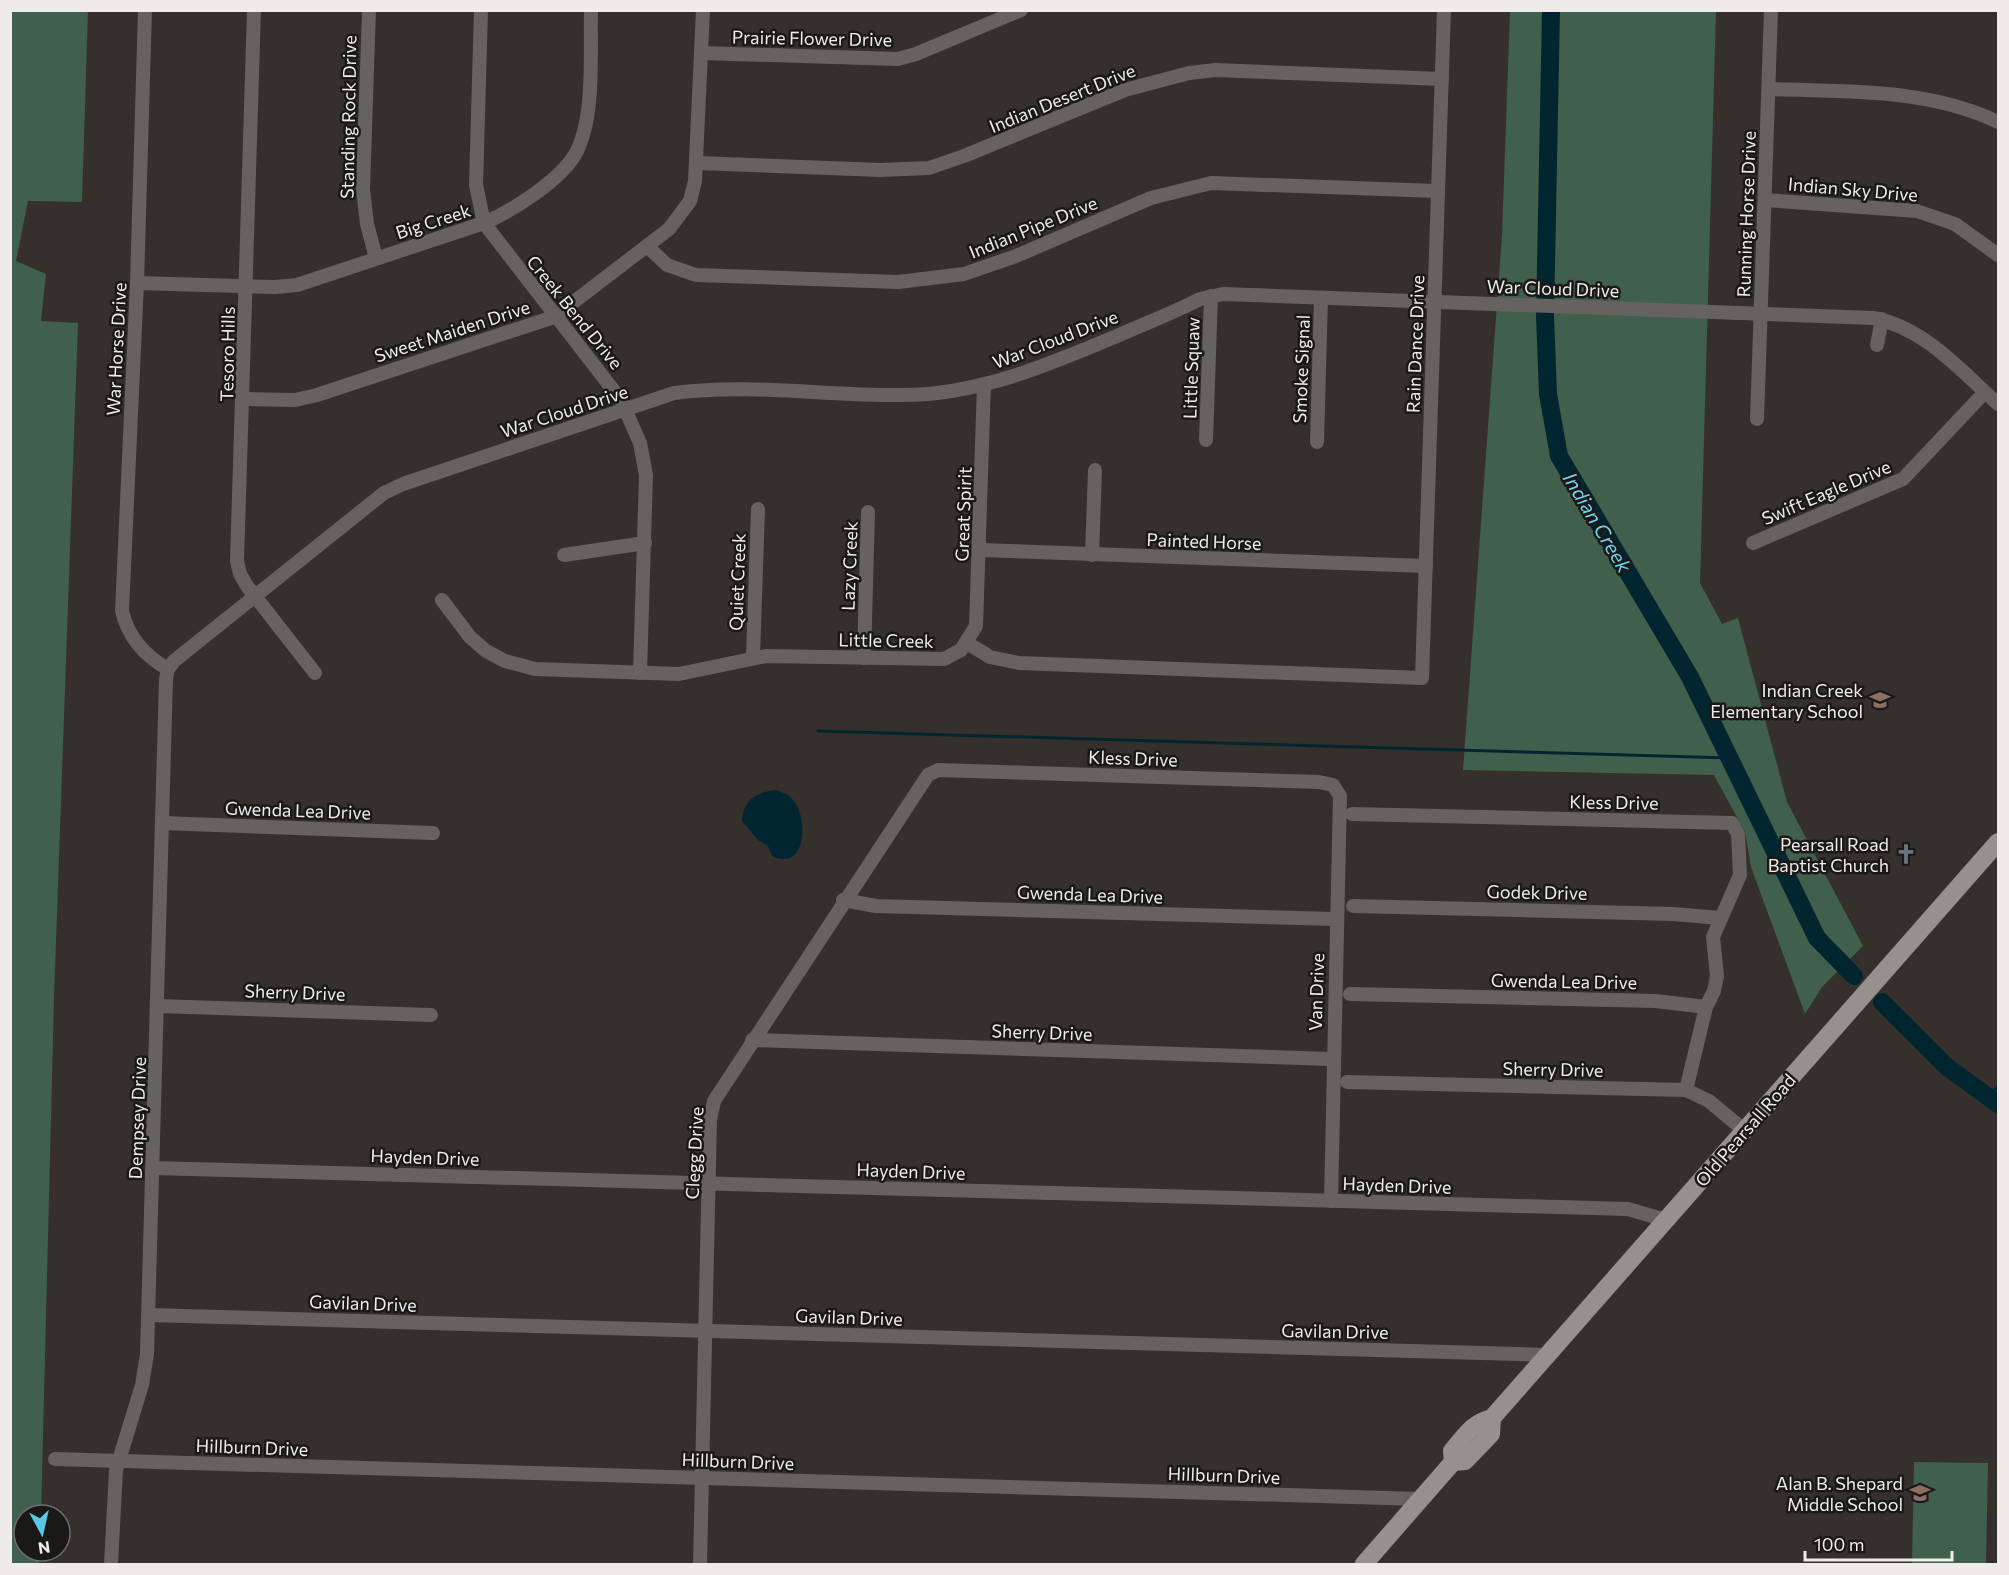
<svg xmlns="http://www.w3.org/2000/svg" width="2009" height="1575" font-family="Commissioner,sans-serif">
	<rect width="100%" height="100%" fill="#35302c"/>
	<g fill="#415f4d">
		<path d="M 88,10 L 82,202 L 28,201 L 16,261 L 46,274 L 41,321 L 78,323 L 54,998 L 41,1515 L 24,1515 L 24,1551 L 40,1551 L 39,1564 L 11,1564 L 11,11 Z"/>
		<path d="M 1510,11 L 1716,11 L 1700,583 L 1722,624 L 1738,618 L 1787,802 L 1863,946 L 1822,987 L 1805,1014 L 1751,867 L 1745,832 L 1714,775 L 1463,770 L 1502,235 Z"/>
		<path d="M 1914,1462 L 1988,1463 L 1986,1564 L 1912,1564 Z"/>
	</g>
	<path fill="#022630" d="M 776,790 C 780,792 786,793 789,796 C 810,811 808,874 772,856 L 768,846 L 758,840 L 742,821 C 743,800 756,792 776,790 Z"/>
	<g fill="none" stroke-linecap="round" stroke-linejoin="round">
		<g stroke="#022630" stroke-width="3">
			<path d="M 818,731 L 1730,758"/>
			<path d="M 1989,1097 L 1998,1086"/>
		</g>
		<g stroke="#022630" stroke-width="18">
			<path d="M 1551,10 L 1545,316 L 1548,394 L 1559,456 L 1690,677 L 1817,938 L 1854,976"/>
			<path d="M 1882,1002 L 1947,1067 L 1998,1104"/>
		</g>
		<g stroke="#656260" stroke-width="14">
			<path d="M 145,10 L 137,283 L 122,611 C 128,637 145,656 168,669"/>
			<path d="M 254,10 L 237,561 L 240,574 L 247,586 L 315,673"/>
			<path d="M 369,10 L 363,189 L 367,224 L 376,258"/>
			<path d="M 481,10 L 476,185 L 484,223 L 621,400 L 640,443 L 646,475 L 640,673"/>
			<path d="M 701,53 L 898,59 L 916,54 L 1021,10"/>
			<path d="M 1769,89 C 1847,92 1927,88 1998,122"/>
			<path d="M 698,163 L 881,170 L 929,168 L 964,156 L 1125,90 L 1189,73 L 1216,70 L 1442,79"/>
			<path d="M 1765,200 L 1917,211 L 1955,224 L 1998,255"/>
			<path d="M 647,246 L 667,265 L 696,275 L 898,282 L 964,274 L 1016,256 L 1151,198 L 1211,183 L 1437,191"/>
			<path d="M 137,283 L 275,287 L 297,285 L 484,223 C 512,211 563,179 577,151 C 595,114 590,52 591,10"/>
			<path d="M 1877,345 L 1882,319"/>
			<path d="M 244,399 L 295,400 L 317,395 L 554,317 L 669,229 L 690,201 L 695,181 L 703,10"/>
			<path d="M 1757,419 L 1771,10"/>
			<path d="M 1206,440 L 1211,296"/>
			<path d="M 1317,442 L 1321,298"/>
			<path d="M 1753,543 L 1903,479 L 1985,392"/>
			<path d="M 980,550 L 1426,566"/>
			<path d="M 564,555 L 645,543"/>
			<path d="M 1092,555 L 1095,470"/>
			<path d="M 442,600 L 470,637 L 486,651 L 505,661 L 535,669 L 679,674 L 766,656 L 944,659 L 961,650 L 976,626 L 984,384"/>
			<path d="M 967,643 L 990,657 L 1019,663 L 1422,678 L 1444,10"/>
			<path d="M 753,657 L 758,509"/>
			<path d="M 864,658 L 868,512"/>
			<path d="M 1352,814 L 1732,823 L 1738,834 L 1740,875 L 1713,937 L 1717,976 L 1714,991 L 1706,1007 L 1686,1090"/>
			<path d="M 162,823 L 433,833"/>
			<path d="M 843,900 L 876,906 L 1336,919"/>
			<path d="M 1353,906 L 1673,914 L 1721,918"/>
			<path d="M 1350,994 L 1656,1001 L 1706,1007"/>
			<path d="M 158,1006 L 431,1015"/>
			<path d="M 752,1040 L 1332,1059"/>
			<path d="M 1347,1082 L 1686,1090 L 1709,1101 L 1745,1131"/>
			<path d="M 153,1168 L 1628,1209 L 1666,1220"/>
			<path d="M 149,1315 L 1548,1355"/>
			<path d="M 55,1459 L 1420,1499"/>
			<path d="M 111,1564 L 116,1470 L 142,1385 L 147,1354 L 166,679 L 168,669 L 174,661 L 384,493 L 403,484 L 674,393 C 750,383 827,396 902,395 C 978,395 1048,365 1117,336 C 1144,324 1173,313 1200,299 L 1223,294 L 1873,318 C 1924,327 1961,371 1998,404"/>
			<path d="M 700,1564 L 710,1120 L 714,1101 L 928,775 L 938,770 L 1319,782 L 1333,785 L 1340,796 L 1331,1201"/>
		</g>
		<g stroke="#97918d" stroke-width="18">
			<path d="M 1453,1462 L 1452,1451 C 1465,1436 1472,1423 1492,1418 L 1998,842"/>
			<path d="M 1364,1564 L 1453,1462 L 1465,1461 L 1491,1434 L 1492,1418"/>
		</g>
	</g>
	<defs>
		<g id="school-bare" transform="scale(1.62)"><path d="M0-5L7-2L0 1L-7-2ZM-4 1L0 2.5L4 1V4Q0 6-4 4Z" fill="#8d6e63" stroke="#1b1917" stroke-width="2.5" paint-order="stroke"/></g>
		<g id="church-bare" transform="scale(1.62)"><path d="M-1.2-6h2.4v3.5h3.3v2.4h-3.3V6h-2.4V-.1h-3.3v-2.4h3.3Z" fill="#6b7280" stroke="#1b1917" stroke-width="2.5" paint-order="stroke"/></g>
	</defs>
	<g fill-rule="evenodd">
		<use href="#school-bare" x="1880" y="700"/>
		<use href="#church-bare" x="1906" y="854"/>
		<use href="#school-bare" x="1920" y="1493"/>
	</g>
	<g text-anchor="middle" dominant-baseline="central" stroke-width="5" stroke-linejoin="round" paint-order="stroke">
		<g font-size="18" fill="#eeebe8" stroke="#1b1917">
			<text transform="translate(812 38) rotate(1)">Prairie Flower Drive</text>
			<text transform="translate(1062 98) rotate(-22)">Indian Desert Drive</text>
			<text transform="translate(348 117) rotate(-89)">Standing Rock Drive</text>
			<text transform="translate(1853 189) rotate(5)">Indian Sky Drive</text>
			<text transform="translate(1746 214) rotate(-88)">Running Horse Drive</text>
			<text transform="translate(433 221) rotate(-18)">Big Creek</text>
			<text transform="translate(1033 227) rotate(-22)">Indian Pipe Drive</text>
			<text transform="translate(1553 288) rotate(2)">War Cloud Drive</text>
			<text transform="translate(575 312) rotate(51)">Creek Bend Drive</text>
			<text transform="translate(452 331) rotate(-18)">Sweet Maiden Drive</text>
			<text transform="translate(1055 339) rotate(-21)">War Cloud Drive</text>
			<text transform="translate(1415 344) rotate(-88)">Rain Dance Drive</text>
			<text transform="translate(116 349) rotate(-87)">War Horse Drive</text>
			<text transform="translate(227 354) rotate(-89)">Tesoro Hills</text>
			<text transform="translate(1191 368) rotate(-88)">Little Squaw</text>
			<text transform="translate(1301 369) rotate(-88)">Smoke Signal</text>
			<text transform="translate(564 411) rotate(-18)">War Cloud Drive</text>
			<text transform="translate(1826 492) rotate(-23)">Swift Eagle Drive</text>
			<text transform="translate(963 514) rotate(-88)">Great Spirit</text>
			<text transform="translate(1204 541) rotate(2)">Painted Horse</text>
			<text transform="translate(849 566) rotate(-88)">Lazy Creek</text>
			<text transform="translate(737 582) rotate(-88)">Quiet Creek</text>
			<text transform="translate(886 640) rotate(1)">Little Creek</text>
			<text transform="translate(1133 758) rotate(2)">Kless Drive</text>
			<text transform="translate(1614 802) rotate(1)">Kless Drive</text>
			<text transform="translate(298 810) rotate(2)">Gwenda Lea Drive</text>
			<text transform="translate(1537 892) rotate(1)">Godek Drive</text>
			<text transform="translate(1090 894) rotate(2)">Gwenda Lea Drive</text>
			<text transform="translate(1564 981) rotate(1)">Gwenda Lea Drive</text>
			<text transform="translate(295 992) rotate(2)">Sherry Drive</text>
			<text transform="translate(1316 992) rotate(-88)">Van Drive</text>
			<text transform="translate(1042 1032) rotate(2)">Sherry Drive</text>
			<text transform="translate(1553 1069) rotate(1)">Sherry Drive</text>
			<text transform="translate(137 1118) rotate(-88)">Dempsey Drive</text>
			<text transform="translate(1745 1130) rotate(-49)">Old Pearsall Road</text>
			<text transform="translate(694 1153) rotate(-87)">Clegg Drive</text>
			<text transform="translate(425 1157) rotate(2)">Hayden Drive</text>
			<text transform="translate(911 1171) rotate(2)">Hayden Drive</text>
			<text transform="translate(1397 1185) rotate(2)">Hayden Drive</text>
			<text transform="translate(363 1303) rotate(2)">Gavilan Drive</text>
			<text transform="translate(849 1317) rotate(2)">Gavilan Drive</text>
			<text transform="translate(1335 1331) rotate(1)">Gavilan Drive</text>
			<text transform="translate(252 1447) rotate(2)">Hillburn Drive</text>
			<text transform="translate(738 1461) rotate(2)">Hillburn Drive</text>
			<text transform="translate(1224 1475) rotate(2)">Hillburn Drive</text>
		</g>
		<g font-size="18" fill="#eeebe8" stroke="#1b1917" text-anchor="end">
			<text x="1863" y="690">Indian Creek<tspan x="1863" dy="21">Elementary School</tspan></text>
			<text x="1889" y="844">Pearsall Road<tspan x="1889" dy="21">Baptist Church</tspan></text>
			<text x="1903" y="1483">Alan B. Shepard<tspan x="1903" dy="21">Middle School</tspan></text>
		</g>
		<g font-size="20" font-style="italic" fill="#70d2f2" stroke="#1b1917">
			<text transform="translate(1598 522) rotate(59)">Indian Creek</text>
		</g>
	</g>
	<rect width="2009" height="1575" fill="none" stroke="#eeebe8" stroke-width="24"/>
	<g transform="translate(42 1533) rotate(172)"><circle r="28" fill="#1b1917" stroke="#6f6d6b" stroke-width="1.5"/>
	<path d="M0-4.5L10 22L0 15L-10 22Z" fill="#58c9e4"/>
	<text y="-9" font-size="16" font-weight="bold" text-anchor="middle" fill="#eeebe8">N</text>
	</g>
	<path d="M1805 1551v9h147v-9" fill="none" stroke="#eeebe8" stroke-width="3"/>
	<text x="1814" y="1551" font-size="18" fill="#eeebe8" stroke="#1b1917" stroke-width="4.5" paint-order="stroke">100 m</text>
</svg>
